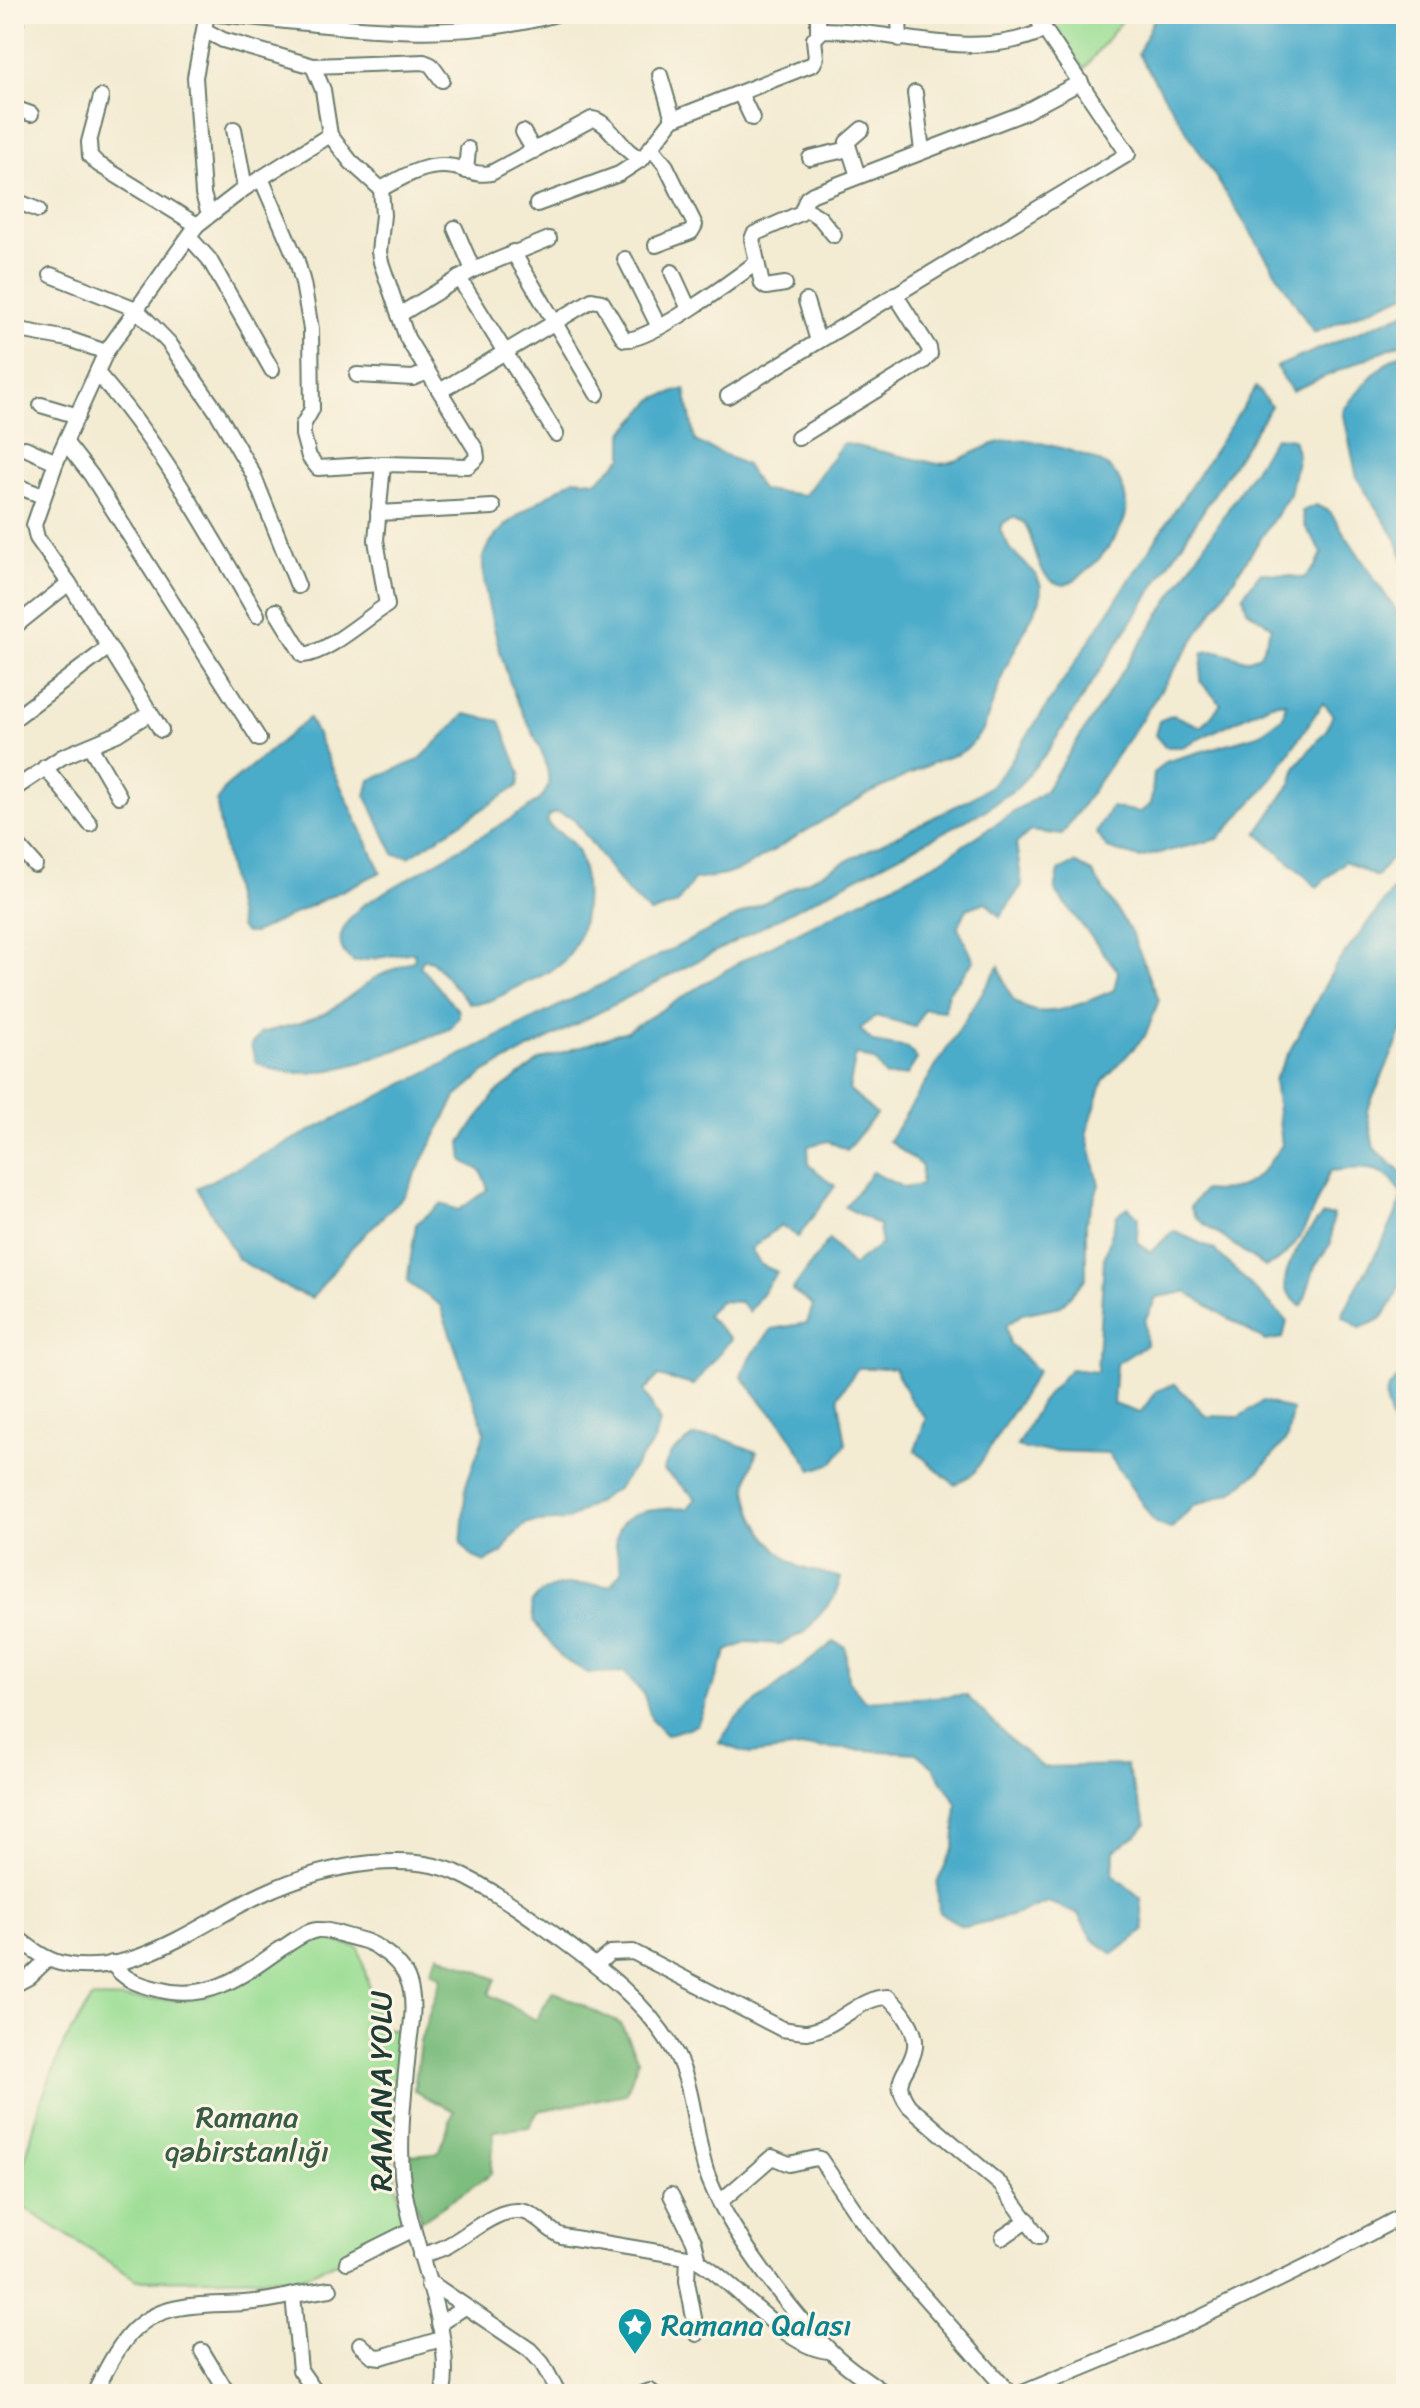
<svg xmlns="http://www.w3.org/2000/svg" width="1420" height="2408" font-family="Sriracha,sans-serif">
	<rect width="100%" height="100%" fill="#fcf5e5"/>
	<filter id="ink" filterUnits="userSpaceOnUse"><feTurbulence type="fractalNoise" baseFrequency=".0125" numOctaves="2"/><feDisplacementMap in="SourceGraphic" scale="16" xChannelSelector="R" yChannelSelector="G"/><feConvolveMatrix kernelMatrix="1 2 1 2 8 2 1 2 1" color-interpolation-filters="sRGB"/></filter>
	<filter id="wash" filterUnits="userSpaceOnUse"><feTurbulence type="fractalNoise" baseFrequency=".006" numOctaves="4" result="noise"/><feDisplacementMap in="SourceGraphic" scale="32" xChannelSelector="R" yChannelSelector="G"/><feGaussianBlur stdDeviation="1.8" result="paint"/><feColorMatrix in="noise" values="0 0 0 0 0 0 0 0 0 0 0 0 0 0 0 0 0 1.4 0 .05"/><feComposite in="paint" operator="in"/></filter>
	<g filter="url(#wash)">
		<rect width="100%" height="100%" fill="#f3ebd2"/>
		<g fill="#9cde95" stroke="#5e8e64" stroke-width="2">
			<path d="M 1045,14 L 1127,14 L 1084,69 Z"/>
			<path d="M 317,1937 L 358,1947 L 381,2028 L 402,2030 L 392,2160 L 405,2226 L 343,2259 L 300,2278 L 137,2280 L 14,2201 L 41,2101 L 64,2043 L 92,1998 L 188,2000 L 208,1996 Z"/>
		</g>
		<path fill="#7dbd7e" stroke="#4e7d59" stroke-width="2" d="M 438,1954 L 496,1979 L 489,1994 L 536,2020 L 553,1991 L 621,2024 L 638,2060 L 626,2094 L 538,2111 L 529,2127 L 494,2131 L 491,2174 L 421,2221 L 412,2191 L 409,2155 L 438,2153 L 454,2111 L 414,2091 L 420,2042 L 441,1977 L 431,1971 Z"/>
		<g fill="#4bacca" stroke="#35747f" stroke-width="2">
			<path d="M 1156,14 L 1406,14 L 1406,294 L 1314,333 L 1138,54 Z"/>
			<path d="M 1406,312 L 1406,341 L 1292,391 L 1276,367 Z"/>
			<path d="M 1406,352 L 1406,567 L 1396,539 L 1357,478 L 1343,411 C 1358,390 1381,361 1406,352 Z"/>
			<path d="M 1256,387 L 1271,406 L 1048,751 L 1018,787 L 984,811 L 485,1072 L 456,1097 L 404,1196 L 353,1246 L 312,1298 L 291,1290 L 238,1259 L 197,1188 L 970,799 L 990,786 L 1006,768 Z"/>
			<path d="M 685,389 L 695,441 L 746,465 L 761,490 L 805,495 L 843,443 L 938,464 C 965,463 986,441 1013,440 C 1035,439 1090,454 1108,467 C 1123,479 1131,505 1123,523 C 1112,547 1089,574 1065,585 C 1034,583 1037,542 1024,522 L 1013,517 L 1002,524 L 1000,530 L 1010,549 L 1036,574 L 1041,586 L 1040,600 L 1005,669 L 983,730 L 968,748 L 958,754 L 937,761 L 866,795 L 744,868 L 725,875 L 694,880 L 677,904 L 650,913 L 624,888 L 573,818 L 556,812 L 548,816 L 547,823 C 555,832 568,836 575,847 C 592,876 588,936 565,960 C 554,972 535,978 521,985 C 505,993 487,1006 469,1003 L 432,961 L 424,959 L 420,966 L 459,1011 L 459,1017 L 450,1029 C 396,1048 310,1094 256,1062 L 251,1045 L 261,1033 L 300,1023 L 328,1012 L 376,977 L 415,960 L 414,952 L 354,962 C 327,944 346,920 363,905 L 524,811 C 533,804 546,797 548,785 C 552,761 523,717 514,694 C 505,670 475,573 485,552 C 497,523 548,496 574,479 L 597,481 L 623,457 L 623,433 L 655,398 Z"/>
			<path d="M 1275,437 L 1293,439 L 1298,456 L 1290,494 L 1133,732 L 1062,835 L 1030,831 L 1016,844 L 1022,885 L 1000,917 L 986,902 L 967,909 L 958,927 L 974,961 L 948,992 L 944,1011 L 924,1009 L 915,1027 L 876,1016 L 860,1029 L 873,1042 L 908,1048 L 917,1059 L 907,1075 L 886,1077 L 875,1061 L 856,1054 L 849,1090 L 876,1114 L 847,1150 L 828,1141 L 808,1146 L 809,1165 L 835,1186 L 798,1237 L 781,1225 L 751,1249 L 760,1264 L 777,1272 L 749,1312 L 740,1302 L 720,1301 L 706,1315 L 731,1339 L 694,1385 L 658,1376 L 644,1391 L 660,1422 L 654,1441 L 618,1488 L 568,1520 L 527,1523 L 512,1537 L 502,1553 L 485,1562 L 473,1557 L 461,1544 L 466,1485 L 485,1432 L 440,1305 L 407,1282 L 416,1224 L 441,1204 L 459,1210 L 488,1189 L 481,1171 L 463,1161 L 461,1142 L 495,1094 L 540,1060 L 627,1031 L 743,960 L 938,862 L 1044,792 Z"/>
			<path d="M 1316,505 L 1330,512 L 1398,614 L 1406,661 L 1406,840 L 1376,877 L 1345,861 L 1317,887 L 1257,833 L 1292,782 L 1296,766 L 1327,729 L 1333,714 L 1323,703 L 1266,787 L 1218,839 L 1139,858 L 1107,848 L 1096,833 L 1111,807 L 1140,812 L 1151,804 L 1154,773 L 1165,762 L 1258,735 L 1283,717 L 1286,702 L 1271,704 L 1182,747 L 1165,747 L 1155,735 L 1159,721 L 1173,715 L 1202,727 L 1221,704 L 1200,681 L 1203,652 L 1218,651 L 1246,660 L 1260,655 L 1272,627 L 1247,610 L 1243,595 L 1261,572 L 1304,578 L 1315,567 L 1322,553 L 1305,526 L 1302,511 Z"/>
			<path d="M 465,714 L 500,721 L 520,773 L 518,786 L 409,857 L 394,854 L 366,796 L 370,780 L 419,760 Z"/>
			<path d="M 309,718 L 381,872 L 254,933 L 246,933 L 240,928 L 219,820 L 217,802 L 225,788 Z"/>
			<path d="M 1075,863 L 1092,872 L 1131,932 L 1159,1000 L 1145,1036 L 1103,1081 L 1087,1132 L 1099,1185 L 1086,1221 L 1086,1278 L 1061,1306 L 1022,1314 L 1006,1326 L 1010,1344 L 1038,1371 L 974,1473 L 955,1485 L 915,1451 L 926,1418 L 911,1401 L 894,1368 L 858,1368 L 838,1396 L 846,1444 L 833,1463 L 812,1470 L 779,1419 L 766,1407 L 741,1376 L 749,1359 L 772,1329 L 807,1323 L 813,1305 L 792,1290 L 829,1239 L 852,1266 L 881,1244 L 879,1225 L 845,1207 L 872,1172 L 904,1188 L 921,1185 L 922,1166 L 889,1141 L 999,966 C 1003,976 1007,993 1014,1000 C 1039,1026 1088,1001 1114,990 L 1118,971 L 1055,891 L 1059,871 Z"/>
			<path d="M 1406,873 L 1406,1022 L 1367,1111 L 1374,1148 L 1406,1177 C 1406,1219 1413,1284 1382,1317 C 1377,1322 1367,1325 1360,1328 L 1342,1316 C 1361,1274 1389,1240 1402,1196 C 1386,1162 1362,1168 1330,1171 C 1314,1204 1302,1254 1265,1267 L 1196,1218 L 1190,1207 L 1204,1190 C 1246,1195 1260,1176 1282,1145 L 1274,1080 L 1336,965 Z"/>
			<path d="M 1128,1207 L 1138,1217 L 1137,1242 L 1150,1252 L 1174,1231 L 1215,1250 L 1287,1321 L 1283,1338 L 1265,1341 L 1186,1292 L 1157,1297 L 1145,1320 L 1146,1345 L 1116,1364 L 1113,1404 L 1140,1413 L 1156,1391 L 1175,1384 L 1206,1416 L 1239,1417 L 1263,1401 L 1292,1410 L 1287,1439 L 1259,1471 L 1232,1492 L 1193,1506 L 1171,1529 L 1155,1523 L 1108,1453 L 1027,1450 L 1017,1446 L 1041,1402 L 1070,1369 L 1097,1372 L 1104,1259 L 1117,1215 Z"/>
			<path d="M 1323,1215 L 1333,1215 L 1331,1243 L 1315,1266 L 1303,1304 L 1300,1306 C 1296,1302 1290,1296 1287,1291 C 1277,1272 1310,1228 1323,1215 Z"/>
			<path d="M 1406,1370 L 1406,1433 L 1393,1426 C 1382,1394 1381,1394 1406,1370 Z"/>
			<path d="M 693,1437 L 719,1437 L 757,1452 C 752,1466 745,1481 748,1495 C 753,1524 773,1551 798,1566 C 804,1570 830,1574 841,1578 L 834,1598 L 805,1632 L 781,1644 L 748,1642 L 727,1651 L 697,1725 L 666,1735 L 652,1721 L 644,1695 L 624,1672 L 588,1673 L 562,1658 L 534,1622 L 531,1604 C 549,1577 583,1586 611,1585 L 622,1570 C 620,1562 616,1552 616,1544 C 616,1506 661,1509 688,1508 L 696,1498 L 663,1470 L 671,1453 Z"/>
			<path d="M 834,1642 L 845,1647 L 848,1680 L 865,1701 L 966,1695 L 1018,1747 L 1043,1767 L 1126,1765 L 1146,1824 L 1139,1833 L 1114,1851 L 1113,1875 L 1141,1898 L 1144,1931 L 1113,1954 L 1092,1939 L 1078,1914 L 1048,1902 L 1011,1916 L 969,1926 L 962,1926 L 939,1912 L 937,1883 L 954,1846 L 957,1804 L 933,1767 L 916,1753 L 810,1747 L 750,1754 L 719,1743 L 736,1718 Z"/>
		</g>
	</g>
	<g filter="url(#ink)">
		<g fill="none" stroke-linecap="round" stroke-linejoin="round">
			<g stroke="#697a6b" stroke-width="18">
				<g id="minor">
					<path d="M 207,14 L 195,77 L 203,194 L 209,214"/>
					<path d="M 217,14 C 329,24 446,46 556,14"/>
					<path d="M 899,19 L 900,39"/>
					<path d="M 14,29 L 18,14"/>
					<path d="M 206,31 L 223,40 L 313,66 L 424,62 L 431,65 L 442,80"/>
					<path d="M 818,32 L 818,14"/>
					<path d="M 313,66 L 323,90 L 330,135 L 351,162 L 381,189 C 404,176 427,162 454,167 C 467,170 478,176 491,173 L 592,119 C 610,121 621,152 642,159 L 673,119 L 813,64 L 816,58 L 814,39 L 823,30 C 897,30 973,63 1045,30"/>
					<path d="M 660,75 L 673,119"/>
					<path d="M 740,93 L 752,118"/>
					<path d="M 915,93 L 922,151"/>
					<path d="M 101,97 L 89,142 L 90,156 L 98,164 L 197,225"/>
					<path d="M 14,108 L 31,114"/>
					<path d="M 234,129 L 245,188"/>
					<path d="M 523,132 L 534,151"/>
					<path d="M 651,147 L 666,166 L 695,225 L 691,232 L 656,245"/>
					<path d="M 810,158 L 849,149"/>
					<path d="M 466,171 L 468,149"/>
					<path d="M 858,176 L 847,142 L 862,129"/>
					<path d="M 261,178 L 297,261 L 303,283 L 311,329 L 312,409 L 303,425 L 303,435 L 309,457 L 318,468 L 383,464 L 468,466 L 477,458 L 476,450 L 407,338 L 381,262 L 379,252 L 383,215 L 381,189"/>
					<path d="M 14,200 L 38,210"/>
					<path d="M 537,204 L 619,174 L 642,159"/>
					<path d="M 805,208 L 820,218 L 834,235"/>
					<path d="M 455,228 L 473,270"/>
					<path d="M 189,237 L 209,259 L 272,370"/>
					<path d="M 513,252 L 597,394"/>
					<path d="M 625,259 L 659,327"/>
					<path d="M 757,262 L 762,284 L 766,287 L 785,284"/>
					<path d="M 672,272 L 689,309"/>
					<path d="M 51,275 L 136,309 L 169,343 L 217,412 L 253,474 L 298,586"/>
					<path d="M 459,278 L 556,434"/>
					<path d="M 806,301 L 818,341"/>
					<path d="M 399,315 L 473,270 L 549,239"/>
					<path d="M 14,329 L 68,339 L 106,352"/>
					<path d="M 97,373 C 161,445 209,532 257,615"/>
					<path d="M 357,375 L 413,378 L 428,372"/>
					<path d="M 440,391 L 592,300 L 602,302 L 624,339 C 645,345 736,278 757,262 L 752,239 L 754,234 L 801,213 L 807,198 L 813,194 L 1021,114 L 1081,82"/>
					<path d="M 728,396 L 1128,154 L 1034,14"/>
					<path d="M 41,405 L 78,416"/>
					<path d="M 798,438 L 924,361 L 930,354 L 929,348 L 895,294"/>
					<path d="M 66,443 L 91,475 L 259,739"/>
					<path d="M 25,448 L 56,462"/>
					<path d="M 14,485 L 43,496"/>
					<path d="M 378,513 L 493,507"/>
					<path d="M 276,611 L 303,655 C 328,653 365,619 387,605 L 376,540 L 383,464"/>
					<path d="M 14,627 L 69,583"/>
					<path d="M 14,719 L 109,647"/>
					<path d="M 161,730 L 69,583 L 37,538 L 34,525 L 56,462 L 106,352 L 197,225 L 245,188 L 330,135"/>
					<path d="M 90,746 L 119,796"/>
					<path d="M 45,767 L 90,824"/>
					<path d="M 14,789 L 62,757 L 117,734 L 150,713"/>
					<path d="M 14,841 L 35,865"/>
					<path d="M 14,1935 C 28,1946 42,1958 60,1963 C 132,1981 201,1922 262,1894 C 296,1878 333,1867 372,1863 C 400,1861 428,1861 455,1872 C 488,1887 518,1908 547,1929 C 596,1965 646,2000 676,2054 C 695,2091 694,2133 706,2171 C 724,2225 795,2319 838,2358 C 852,2371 870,2382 886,2394"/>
					<path d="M 112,1963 C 124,1980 137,1984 157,1989 C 206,2003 241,1977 279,1950 C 291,1943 303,1932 317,1930 C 327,1929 337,1933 346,1936 C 358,1939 370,1941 380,1949 C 396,1959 408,1973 411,1991 C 415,2011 410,2033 408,2052 C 404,2093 399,2133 402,2174 C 409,2244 455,2325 443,2394"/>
					<path d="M 597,1964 L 610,1953 L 633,1952 L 782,2029 C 790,2030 799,2032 807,2032 C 838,2028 858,1997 888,1997 C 901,2009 917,2029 915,2047 C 911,2074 888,2077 909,2106 L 1001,2185 L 1039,2237"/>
					<path d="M 14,1985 L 29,1977 L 48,1959"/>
					<path d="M 671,2195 L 694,2241 L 699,2261"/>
					<path d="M 720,2202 L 772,2157 L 789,2164 L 816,2158 L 820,2159 L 858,2215 L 896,2265 L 1010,2394"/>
					<path d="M 1003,2237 L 1028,2220"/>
					<path d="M 420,2255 C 429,2253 437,2251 445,2247 C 468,2236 498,2205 525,2212 C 540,2216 547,2231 562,2236 L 693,2258 C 732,2277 786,2350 830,2351"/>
					<path d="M 688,2257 L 687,2281 L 697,2334"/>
					<path d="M 347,2262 L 413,2229"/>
					<path d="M 428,2285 L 434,2285 L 530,2350 L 542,2363 L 559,2394"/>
					<path d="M 439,2324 L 465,2307"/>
					<path d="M 360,2344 L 373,2356 L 381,2357 L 441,2339"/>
					<path d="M 202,2351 L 228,2394"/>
					<path d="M 94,2394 C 103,2376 112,2356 125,2340 C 155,2300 200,2306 244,2303 C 260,2302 277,2299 293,2295"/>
					<path d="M 317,2394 L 300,2370 L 293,2295 L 330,2289"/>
					<path d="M 642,2394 L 650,2391 L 654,2394"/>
					<path d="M 1020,2394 L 1181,2327 L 1319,2260 L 1406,2214"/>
				</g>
			</g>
			<use href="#minor" stroke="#fff" stroke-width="14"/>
		</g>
	</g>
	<defs>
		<g id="sight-pin" transform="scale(1.8)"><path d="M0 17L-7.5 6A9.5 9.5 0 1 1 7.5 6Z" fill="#0f9aa8" stroke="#fcf5e5"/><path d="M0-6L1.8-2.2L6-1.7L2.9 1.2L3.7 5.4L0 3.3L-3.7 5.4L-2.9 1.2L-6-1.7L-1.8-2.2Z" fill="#fff"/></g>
	</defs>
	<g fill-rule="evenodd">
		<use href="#sight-pin" x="635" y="2325"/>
	</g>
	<g text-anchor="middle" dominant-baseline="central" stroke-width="6" stroke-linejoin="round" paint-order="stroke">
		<g font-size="30" fill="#1f3d34" stroke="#fcf5e5">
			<text transform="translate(381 2091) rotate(-90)">RAMANA YOLU</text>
		</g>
		<g font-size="30" fill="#385d47" stroke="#fcf5e5">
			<text x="247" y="2117">Ramana<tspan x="247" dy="34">qəbirstanlığı</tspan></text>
		</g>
		<g font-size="30" fill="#0d838f" stroke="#fcf5e5" text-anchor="start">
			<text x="661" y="2325">Ramana Qalası</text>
		</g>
	</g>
	<rect width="1420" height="2408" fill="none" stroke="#fcf5e5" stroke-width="48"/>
</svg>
